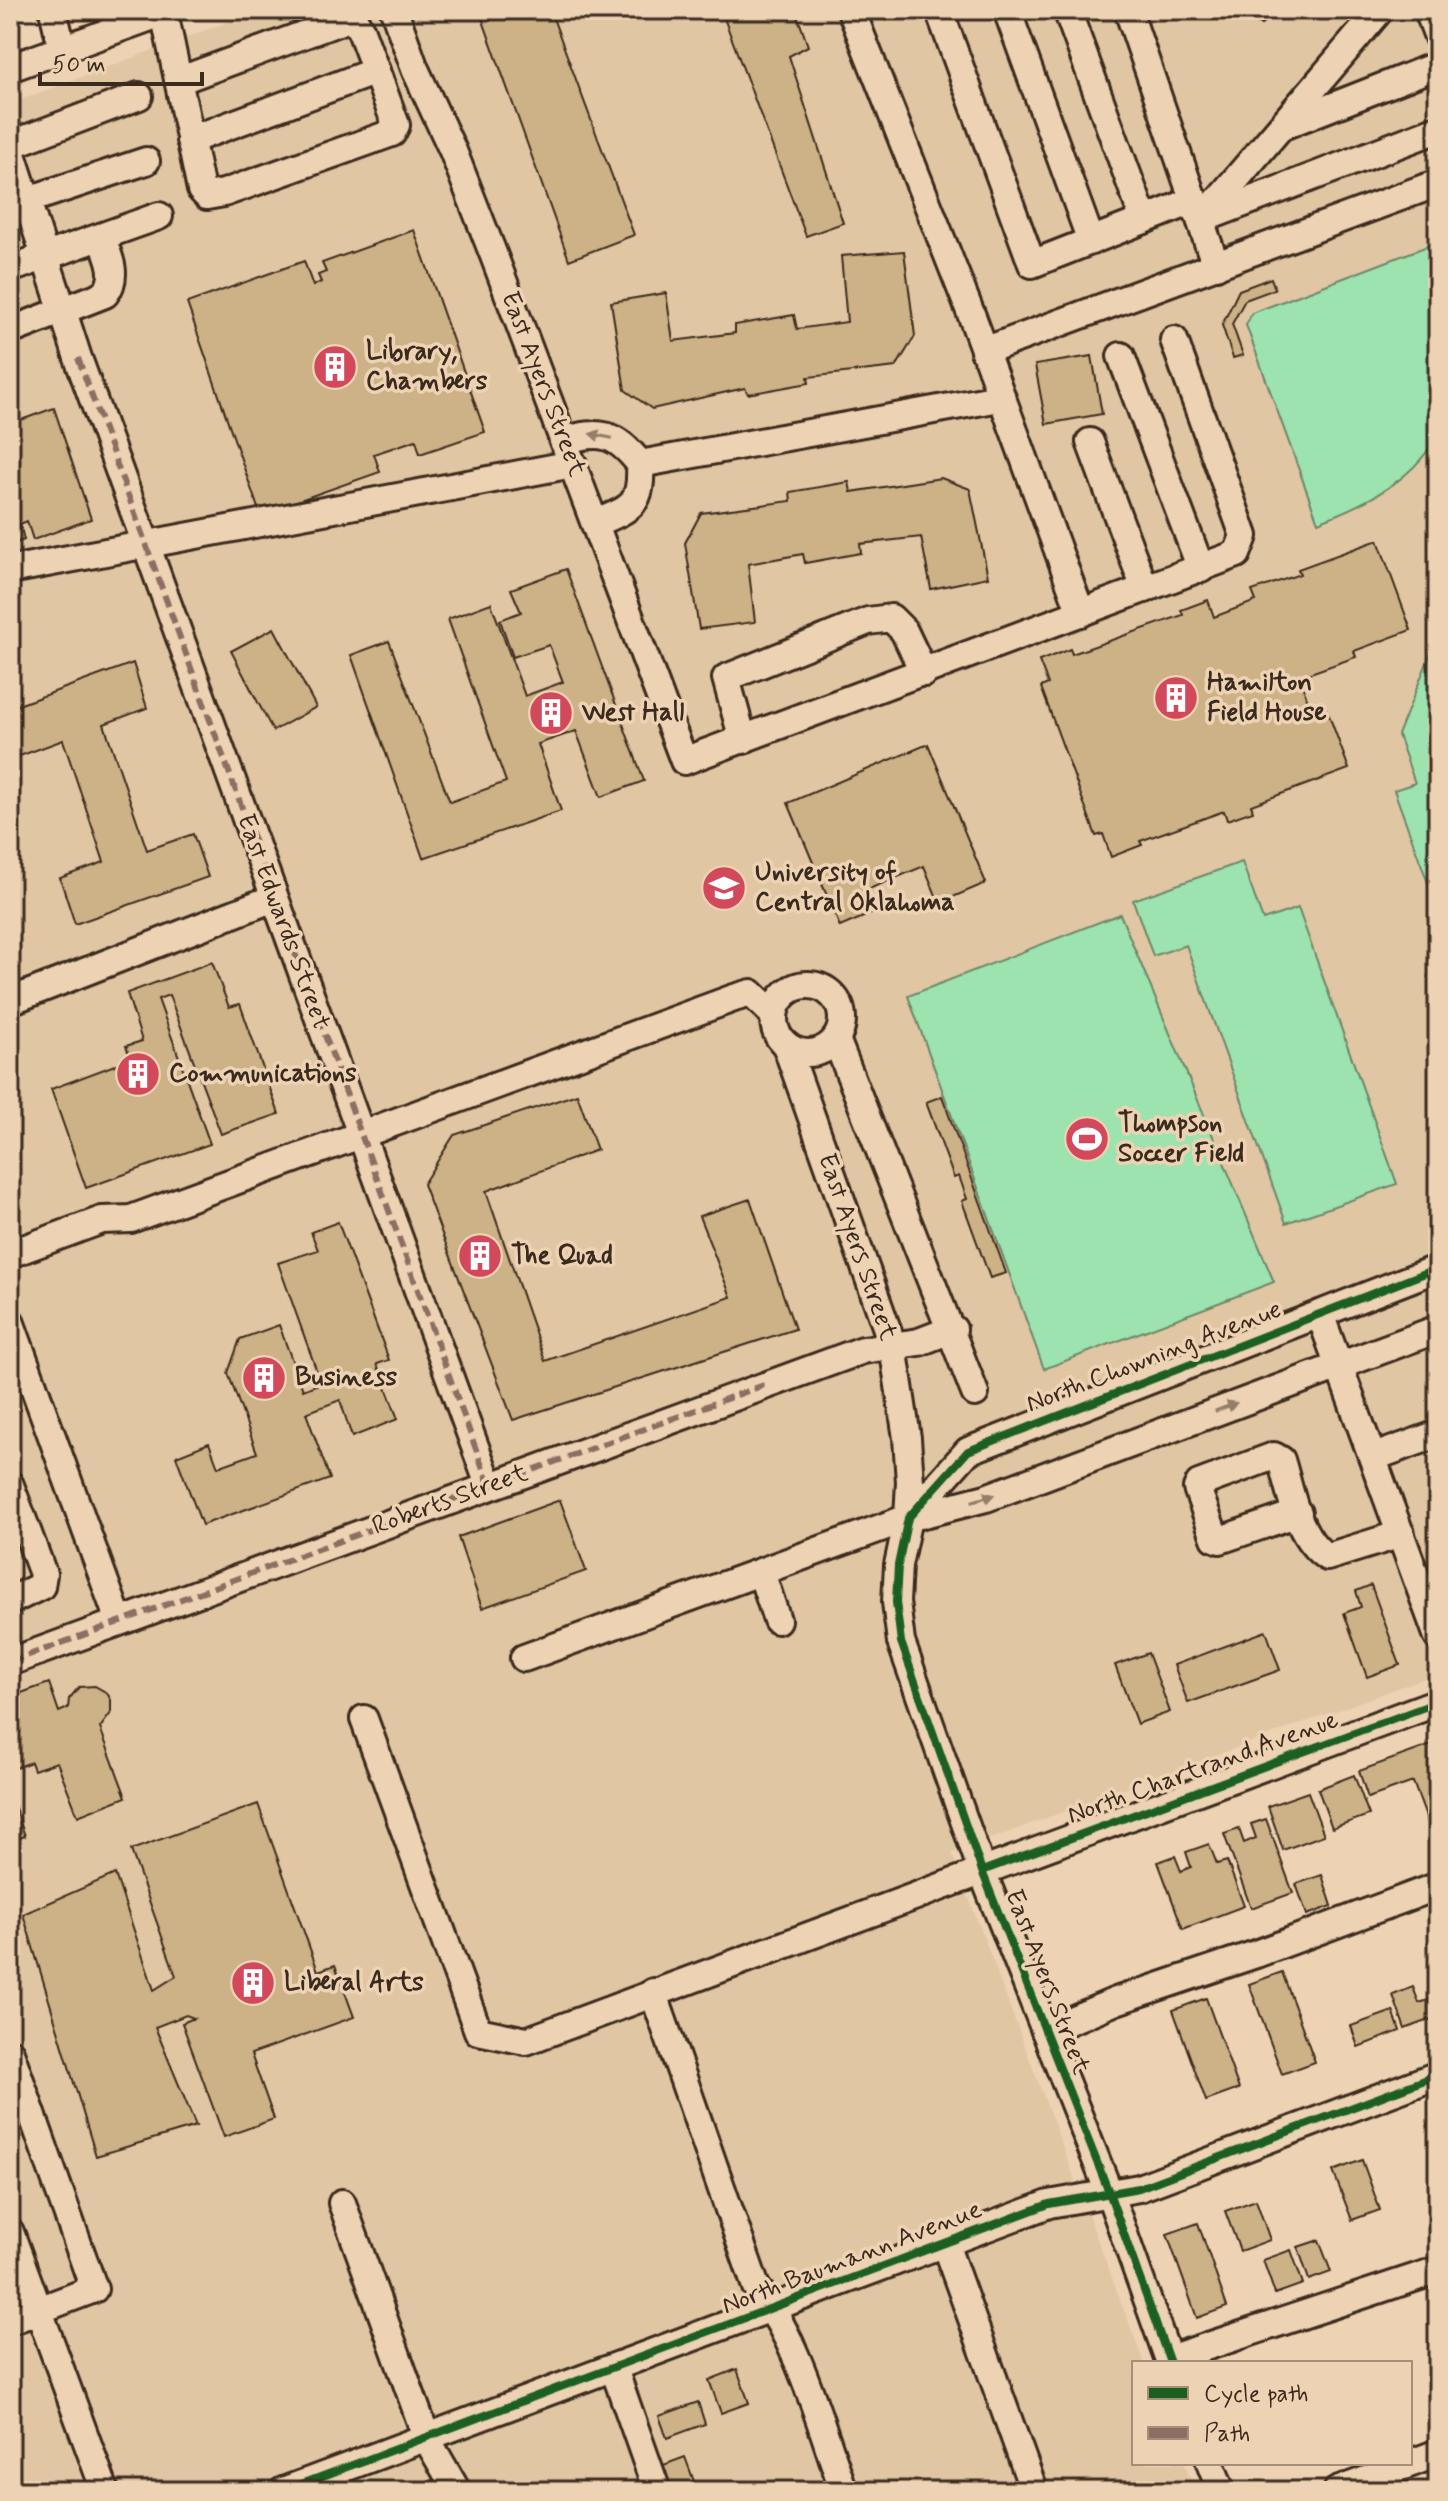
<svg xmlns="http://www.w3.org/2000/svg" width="1448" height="2501" font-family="Mynerve,sans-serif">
	<rect width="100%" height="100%" fill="#edd3b4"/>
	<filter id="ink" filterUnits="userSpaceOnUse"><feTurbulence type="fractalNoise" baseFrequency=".0125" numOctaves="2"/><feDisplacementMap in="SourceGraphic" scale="16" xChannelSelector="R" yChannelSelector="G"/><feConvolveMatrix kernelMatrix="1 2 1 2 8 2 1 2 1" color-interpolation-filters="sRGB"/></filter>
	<g filter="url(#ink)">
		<path fill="#e0c6a3" d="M 259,10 L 1438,10 L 1438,1673 L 952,1853 L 1144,2363 L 1134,2363 L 1134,2463 L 1184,2463 L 1195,2491 L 10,2491 L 10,104 Z"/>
		<g fill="#9ce3b0" stroke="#6c8667" stroke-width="2">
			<path d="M 1438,242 C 1438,269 1443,426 1436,438 C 1411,482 1363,505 1318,522 L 1246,325 L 1252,313 Z"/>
			<path d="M 1438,635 L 1438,910 L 1394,790 L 1415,783 L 1398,735 Z"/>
			<path d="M 1242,862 L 1263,920 L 1298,908 L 1397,1184 L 1286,1223 L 1186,945 L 1153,956 L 1133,900 Z"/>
			<path d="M 1120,914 L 1274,1282 L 1044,1369 L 908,996 Z"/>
		</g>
		<g fill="#ccb286" stroke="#3b2a1e" stroke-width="2">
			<path d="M 494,10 L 550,10 L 634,235 L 569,260 L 481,15 Z"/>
			<path d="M 721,10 L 778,10 L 780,17 L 796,12 L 808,46 L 789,56 L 843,223 L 806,236 Z"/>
			<path d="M 1243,10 L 1274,10 L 1261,25 Z"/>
			<path d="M 414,230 L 485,432 L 420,454 L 416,440 L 374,454 L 380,472 L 260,514 L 187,303 L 304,261 L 313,286 L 321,282 L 318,275 L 326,272 L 322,263 Z"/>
			<path d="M 904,251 L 915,336 L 896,367 L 808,377 L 809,383 L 748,394 L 745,388 L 652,409 L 625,390 L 611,302 L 666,293 L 673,341 L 735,333 L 735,325 L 794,315 L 797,329 L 847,322 L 841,256 Z"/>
			<path d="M 1271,278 L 1275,289 L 1245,300 L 1232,324 L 1243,355 L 1233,358 L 1222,325 L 1239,290 Z"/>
			<path d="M 1092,356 L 1102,414 L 1046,424 L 1035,365 Z"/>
			<path d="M 54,408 L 91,519 L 33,540 L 27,521 L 20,524 L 24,540 L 10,545 L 10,424 Z"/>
			<path d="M 941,478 L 970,489 L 988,577 L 931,589 L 921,537 L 860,544 L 861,553 L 805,563 L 803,554 L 748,564 L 755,622 L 699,629 L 685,543 L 701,513 L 791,501 L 790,492 L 849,482 L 851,492 Z"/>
			<path d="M 1378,540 L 1411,630 L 1354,651 L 1356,657 L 1299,677 L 1313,715 L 1327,710 L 1349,769 L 1251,805 L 1253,811 L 1227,820 L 1224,811 L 1140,841 L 1142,845 L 1111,857 L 1103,834 L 1096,836 L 1041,687 L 1048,684 L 1039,661 L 1070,649 L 1072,654 L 1183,615 L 1181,610 L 1208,600 L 1214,617 L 1256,601 L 1252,591 L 1300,574 L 1298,569 Z"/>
			<path d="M 566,569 L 644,781 L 601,797 L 576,731 L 538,744 L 561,811 L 423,858 L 351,655 L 389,641 L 450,802 L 506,782 L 448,619 L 491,603 L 525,696 L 563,682 L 549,645 L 513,657 L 500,620 L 521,612 L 511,589 Z"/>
			<path d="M 274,628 L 316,707 L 273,731 L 231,651 Z"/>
			<path d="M 133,663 L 147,708 L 104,724 L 147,850 L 193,834 L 208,877 L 75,924 L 60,878 L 104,862 L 63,740 L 17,757 L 10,737 L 10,708 Z"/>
			<path d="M 928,744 L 986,883 L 939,903 L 924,866 L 864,891 L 873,913 L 840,927 L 788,803 Z"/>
			<path d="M 212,962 L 229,1007 L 240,1004 L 279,1114 L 221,1134 L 169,995 L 158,999 L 210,1144 L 86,1188 L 51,1089 L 131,1059 L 126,1046 L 142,1041 L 127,993 Z"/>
			<path d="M 577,1094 L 597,1150 L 486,1191 L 545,1361 L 731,1297 L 699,1216 L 750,1199 L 795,1329 L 513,1420 L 423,1184 L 454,1135 Z"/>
			<path d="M 942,1096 L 1006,1273 L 990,1278 L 962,1201 L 967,1199 L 959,1176 L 954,1178 L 926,1102 Z"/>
			<path d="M 338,1222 L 389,1360 L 377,1364 L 398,1419 L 352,1437 L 340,1400 L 306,1413 L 330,1479 L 202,1525 L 176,1456 L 209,1443 L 218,1467 L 257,1453 L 228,1373 L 240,1339 L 279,1325 L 303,1390 L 321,1383 L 278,1263 L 318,1250 L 311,1232 Z"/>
			<path d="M 560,1500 L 586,1571 L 482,1608 L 458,1537 Z"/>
			<path d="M 1371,1585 L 1400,1665 L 1367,1677 L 1344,1613 L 1361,1607 L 1356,1591 Z"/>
			<path d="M 1266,1631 L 1280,1670 L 1188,1703 L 1174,1665 Z"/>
			<path d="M 1148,1653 L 1170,1712 L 1137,1724 L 1115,1665 Z"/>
			<path d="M 49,1683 L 59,1712 L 68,1708 L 69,1699 L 79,1687 L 95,1686 L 107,1693 L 111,1700 L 111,1713 L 100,1728 L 126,1797 L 78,1816 L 57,1762 L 34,1770 L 31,1762 L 10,1770 L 10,1697 Z"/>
			<path d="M 1434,1744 L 1438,1757 L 1438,1822 L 1429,1825 L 1413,1782 L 1368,1798 L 1359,1771 Z"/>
			<path d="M 1354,1775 L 1369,1815 L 1332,1828 L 1318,1789 Z"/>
			<path d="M 1308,1792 L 1324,1835 L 1283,1850 L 1268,1806 Z"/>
			<path d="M 10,1794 L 25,1836 L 10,1842 Z"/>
			<path d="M 258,1804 L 318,1971 L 335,1965 L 354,2017 L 251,2054 L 274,2119 L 224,2137 L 182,2023 L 194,2018 L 186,2015 L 155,2027 L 196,2126 L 96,2156 L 23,1914 L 115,1874 L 154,1990 L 176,1976 L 131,1850 Z"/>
			<path d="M 1266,1819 L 1293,1893 L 1251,1908 L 1224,1834 L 1239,1829 L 1244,1843 L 1256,1838 L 1251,1824 Z"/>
			<path d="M 1209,1844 L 1217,1864 L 1227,1861 L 1244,1906 L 1183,1929 L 1158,1862 L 1175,1856 L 1181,1871 L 1191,1867 L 1186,1852 Z"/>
			<path d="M 1322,1875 L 1332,1906 L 1307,1915 L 1296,1884 Z"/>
			<path d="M 1282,1972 L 1315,2062 L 1282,2074 L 1249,1984 Z"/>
			<path d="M 1413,1987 L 1419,2003 L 1432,1999 L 1438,2017 L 1405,2029 L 1393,1995 Z"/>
			<path d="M 1206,1998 L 1239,2089 L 1206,2101 L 1173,2010 Z"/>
			<path d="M 1393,2011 L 1400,2031 L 1358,2047 L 1351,2026 Z"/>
			<path d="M 1362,2160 L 1380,2210 L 1352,2220 L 1333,2171 Z"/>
			<path d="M 1256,2200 L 1270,2240 L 1240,2251 L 1225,2211 Z"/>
			<path d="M 1198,2223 L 1227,2307 L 1197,2318 L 1167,2234 Z"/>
			<path d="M 1319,2240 L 1331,2272 L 1309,2280 L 1298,2247 Z"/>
			<path d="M 1291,2250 L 1303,2284 L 1275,2294 L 1263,2260 Z"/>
			<path d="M 737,2369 L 749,2403 L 721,2413 L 709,2380 Z"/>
			<path d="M 698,2402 L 705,2424 L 667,2438 L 659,2416 Z"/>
			<path d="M 685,2457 L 695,2484 L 667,2491 L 658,2467 Z"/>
		</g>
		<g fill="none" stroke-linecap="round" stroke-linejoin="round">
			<g stroke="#3b2a1e" stroke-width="32">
				<g id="minor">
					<path d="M 53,10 L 62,48"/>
					<path d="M 394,10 L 415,69 L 453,151 L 494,256 L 684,761 L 1237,554 L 1244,536 L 1174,340"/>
					<path d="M 851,10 L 973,319 L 1081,613"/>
					<path d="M 939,10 L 1032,264 L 1195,200"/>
					<path d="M 1007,10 L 1091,241"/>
					<path d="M 1067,10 L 1144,220"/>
					<path d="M 1128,10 L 1216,266"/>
					<path d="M 1380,10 L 1202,219 L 1438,129"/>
					<path d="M 1428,10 L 1438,37"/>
					<path d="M 164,12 L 201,190 L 207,196 L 224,193 L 392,133 L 396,125 L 361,31 L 355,21 L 346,19 L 178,81"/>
					<path d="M 10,68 L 170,10"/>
					<path d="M 1285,125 L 1438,65"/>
					<path d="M 190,140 L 376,71"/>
					<path d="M 10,145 L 139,96"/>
					<path d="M 10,148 L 78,358 L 489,1485"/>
					<path d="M 13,205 L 146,161"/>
					<path d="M 10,269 L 159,216"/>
					<path d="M 10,331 L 105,294 C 119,276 109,256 101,237"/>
					<path d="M 984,351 L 1438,183"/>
					<path d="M 1121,356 L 1201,569"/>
					<path d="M 563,441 C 600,430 615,432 640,464 C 642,505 632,508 596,523"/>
					<path d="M 1090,442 L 1145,589"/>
					<path d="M 640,464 L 999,398"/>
					<path d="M 10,570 L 573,464"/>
					<path d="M 743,740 L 726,678 L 868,621 L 891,618 L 904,631 L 924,673"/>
					<circle cx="808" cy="1019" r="34"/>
					<path d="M 10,1001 L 274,898"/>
					<path d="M 836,1039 L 975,1393"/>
					<path d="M 786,1045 L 893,1346 L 907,1438 L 910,1482 L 908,1518 L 898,1565 L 896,1602 L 901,1642 L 982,1871 L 1110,2195 L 1170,2363"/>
					<path d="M 10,1254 L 102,1220 L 131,1219 L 734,998 L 751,993 L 774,1015"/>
					<path d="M 1320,1314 L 1438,1637"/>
					<path d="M 10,1321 L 119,1621"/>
					<path d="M 1374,1457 L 1438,1434"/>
					<path d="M 10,1485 L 43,1574 L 41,1586 L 10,1601"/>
					<path d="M 1298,1513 L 1220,1540 L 1215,1538 L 1197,1488 L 1199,1484 L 1274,1456 L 1281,1460 C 1291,1492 1297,1538 1327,1557 L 1401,1534"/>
					<path d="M 908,1518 L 968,1451 L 1438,1268"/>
					<path d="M 761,1572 L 777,1620"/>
					<path d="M 524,1658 L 908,1518 L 986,1498 L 1438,1329"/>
					<path d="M 10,1662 L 863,1350 L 919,1342 L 953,1329"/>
					<path d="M 364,1719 L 478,2031 L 526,2041 L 1438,1702"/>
					<path d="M 653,1992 L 756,2287 C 798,2338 821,2428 844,2491"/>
					<path d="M 1045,2031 L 1116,2001 L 1256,1954 L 1438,1886"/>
					<path d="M 10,2052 L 94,2289 L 10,2321"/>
					<path d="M 342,2203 L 427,2439 L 457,2491"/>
					<path d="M 10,2232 L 105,2491"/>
					<path d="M 945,2244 L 1034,2491"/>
					<path d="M 1169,2359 L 1438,2270"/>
					<path d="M 614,2369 L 657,2491"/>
					<path d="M 1210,2463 L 1221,2491"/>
					<path d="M 283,2491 L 1049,2204 L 1139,2188 L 1438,2075"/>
					<path d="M 1337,2491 L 1438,2453"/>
				</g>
			</g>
			<use href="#minor" stroke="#edd3b4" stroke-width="26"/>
			<g stroke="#8d6e63" stroke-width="6" stroke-dasharray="12 6" stroke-linecap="butt">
				<path d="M 78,358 L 489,1485"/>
				<path d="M 10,1662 L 764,1385"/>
			</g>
			<g stroke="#edd3b4" stroke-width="13">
				<g id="cycleway">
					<path d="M 982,1871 L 1438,1702"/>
					<path d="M 1170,2363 L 1110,2195 L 982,1871 L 901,1642 L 896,1602 L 898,1565 L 908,1518 L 968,1451 L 1438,1268"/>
					<path d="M 283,2491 L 1049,2204 L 1139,2188 L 1438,2075"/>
				</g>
			</g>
			<use href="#cycleway" stroke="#1b5e20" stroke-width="8"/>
		</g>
		<defs><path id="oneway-solid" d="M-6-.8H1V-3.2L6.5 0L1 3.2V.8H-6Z" transform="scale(2)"/></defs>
		<g fill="#947e69">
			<use href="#oneway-solid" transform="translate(601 436) rotate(-169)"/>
			<use href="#oneway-solid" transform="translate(1226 1407) rotate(-21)"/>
			<use href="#oneway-solid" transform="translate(983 1498) rotate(-17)"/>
		</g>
	</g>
	<defs>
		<g id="building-disc" transform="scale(2.3)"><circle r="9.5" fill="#d1495b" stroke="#edd3b4"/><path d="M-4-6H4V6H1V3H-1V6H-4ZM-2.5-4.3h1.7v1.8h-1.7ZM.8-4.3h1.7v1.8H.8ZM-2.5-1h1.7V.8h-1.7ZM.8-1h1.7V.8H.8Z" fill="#fff"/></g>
		<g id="university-disc" transform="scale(2.3)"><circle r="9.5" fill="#d1495b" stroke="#edd3b4"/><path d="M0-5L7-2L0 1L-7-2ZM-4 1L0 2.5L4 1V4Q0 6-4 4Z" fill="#fff"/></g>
		<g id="stadium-disc" transform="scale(2.3)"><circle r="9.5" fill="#d1495b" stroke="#edd3b4"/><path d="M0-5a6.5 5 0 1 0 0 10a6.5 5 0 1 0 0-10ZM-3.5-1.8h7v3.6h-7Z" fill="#fff"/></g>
	</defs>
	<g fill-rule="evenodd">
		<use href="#building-disc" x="335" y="367"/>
		<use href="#building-disc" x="1176" y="698"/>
		<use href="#building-disc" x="551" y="713"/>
		<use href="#university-disc" x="724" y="888"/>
		<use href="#building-disc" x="138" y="1074"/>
		<use href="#stadium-disc" x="1087" y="1139"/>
		<use href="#building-disc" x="480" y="1256"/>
		<use href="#building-disc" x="264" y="1378"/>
		<use href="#building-disc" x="253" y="1983"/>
	</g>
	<g text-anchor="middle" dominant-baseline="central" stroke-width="7" stroke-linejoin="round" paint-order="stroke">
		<g font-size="26" font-weight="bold" fill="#3b2a1e" stroke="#edd3b4" text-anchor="start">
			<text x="366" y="352">Library,<tspan x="366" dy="30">Chambers</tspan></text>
			<text x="1207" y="683">Hamilton<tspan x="1207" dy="30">Field House</tspan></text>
			<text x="582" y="713">West Hall</text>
			<text x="755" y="873">University of<tspan x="755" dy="30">Central Oklahoma</tspan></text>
			<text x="169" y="1074">Communications</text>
			<text x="1118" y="1124">Thompson<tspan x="1118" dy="30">Soccer Field</tspan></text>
			<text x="511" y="1256">The Quad</text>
			<text x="295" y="1378">Business</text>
			<text x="284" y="1983">Liberal Arts</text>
		</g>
		<g font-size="26" fill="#3b2a1e" stroke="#edd3b4">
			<text transform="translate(543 384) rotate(69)">East Ayers Street</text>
			<text transform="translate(283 922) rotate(70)">East Edwards Street</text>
			<text transform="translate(857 1247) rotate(71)">East Ayers Street</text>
			<text transform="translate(1154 1357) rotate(-21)">North Chowning Avenue</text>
			<text transform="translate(450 1500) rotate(-20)">Roberts Street</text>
			<text transform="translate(1203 1768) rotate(-20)">North Chartrand Avenue</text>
			<text transform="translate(1047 1982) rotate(69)">East Ayers Street</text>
			<text transform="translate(852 2258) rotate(-21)">North Baumann Avenue</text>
		</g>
	</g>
	<rect width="1448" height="2501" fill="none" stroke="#edd3b4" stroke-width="40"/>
	<rect x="20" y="20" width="1408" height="2461" fill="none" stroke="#3b2a1e" stroke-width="3" filter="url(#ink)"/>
	<rect x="1132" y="2361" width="280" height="104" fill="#edd3b4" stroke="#a68f78" stroke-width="2"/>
	<rect x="1148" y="2387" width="40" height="12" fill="#1b5e20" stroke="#a68f78" stroke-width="2"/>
	<text x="1204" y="2401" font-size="24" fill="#3b2a1e">Cycle path</text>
	<rect x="1148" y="2427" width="40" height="12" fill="#8d6e63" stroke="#a68f78" stroke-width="2"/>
	<text x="1204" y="2441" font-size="24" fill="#3b2a1e">Path</text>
	<path d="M40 72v12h162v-12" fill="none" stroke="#3b2a1e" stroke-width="4"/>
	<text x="52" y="72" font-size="24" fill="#3b2a1e" stroke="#edd3b4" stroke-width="6" paint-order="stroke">50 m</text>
</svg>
